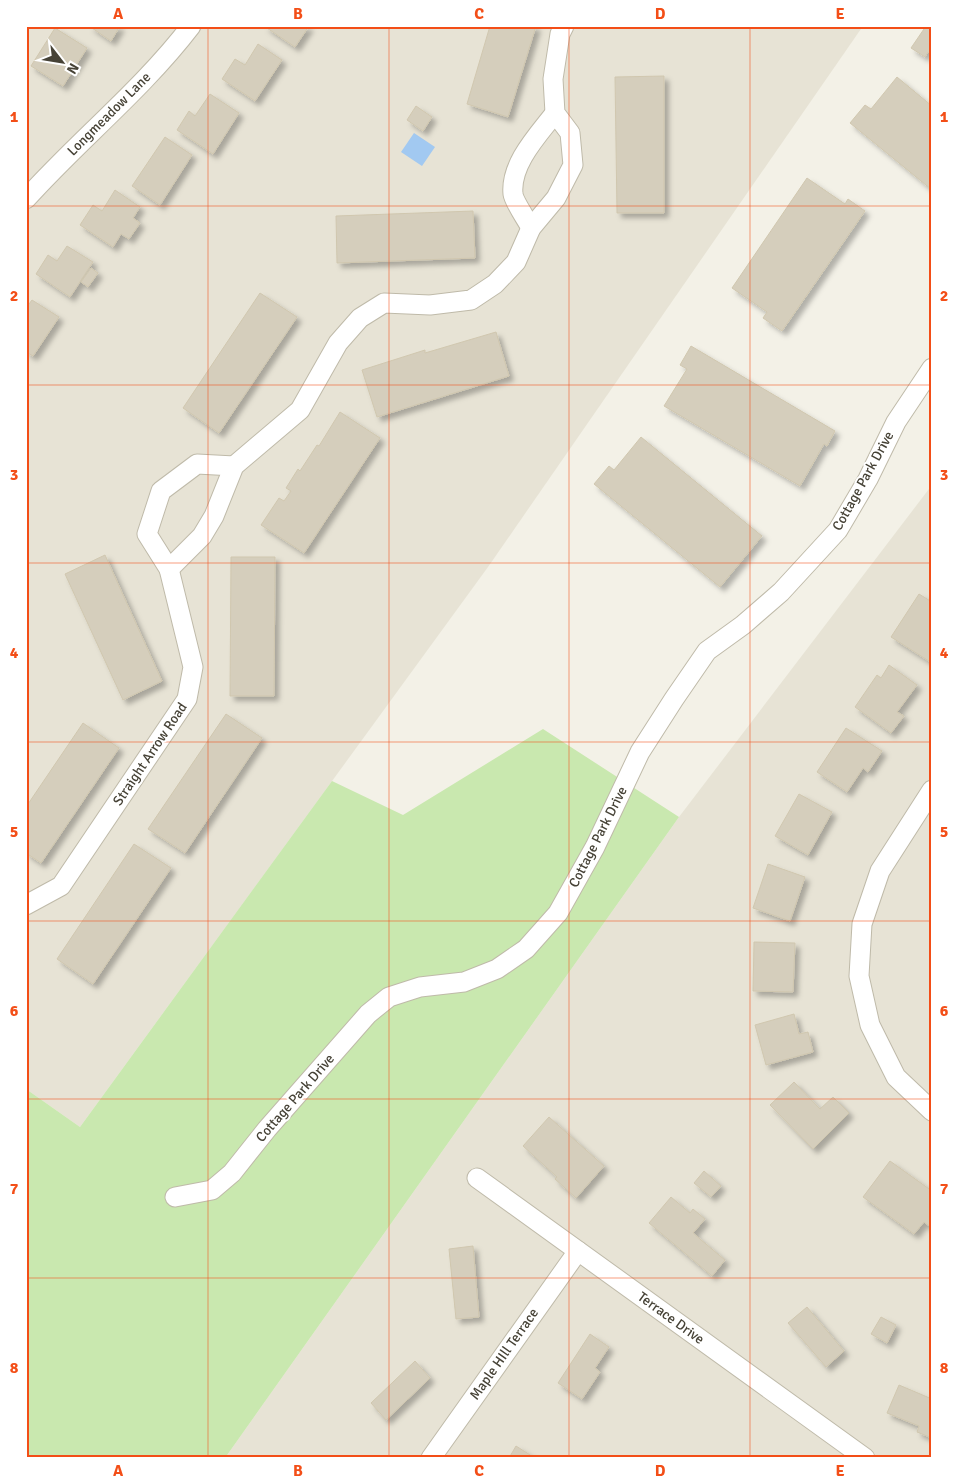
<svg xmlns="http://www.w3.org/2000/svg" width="958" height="1484" font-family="Signika,sans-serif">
	<defs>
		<filter id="shadow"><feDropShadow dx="4.5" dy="4.5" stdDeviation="2.5" flood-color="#0004"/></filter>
	</defs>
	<rect width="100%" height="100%" fill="#f3f1e7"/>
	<g fill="#e7e3d5">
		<path d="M 26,26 L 863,26 L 488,567 L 80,1127 L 26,1089 Z"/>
		<path d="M 932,485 L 932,1458 L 225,1458 L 679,817 Z"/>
	</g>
	<path fill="#c9e8af" d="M 543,729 L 679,817 L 225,1458 L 26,1458 L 26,1089 L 80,1127 L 332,781 L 403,815 Z"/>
	<path fill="#a2c9f1" d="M 414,133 L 435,147 L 422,166 L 401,152 Z"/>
	<g fill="#d5cebc" stroke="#d0c7af" filter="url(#shadow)">
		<path d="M 89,26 L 120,26 L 111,41 Z"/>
		<path d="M 264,26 L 309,26 L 295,47 Z"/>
		<path d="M 490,26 L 536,26 L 508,117 L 467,104 Z"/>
		<path d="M 926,26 L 932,26 L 932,54 L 928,52 L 925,57 L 911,48 Z"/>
		<path d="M 55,28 L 87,48 L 63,86 L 31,66 Z"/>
		<path d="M 258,44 L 282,60 L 255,101 L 222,79 L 235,59 L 245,65 Z"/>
		<path d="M 664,76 L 664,213 L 617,213 L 615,77 Z"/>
		<path d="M 897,77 L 932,106 L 932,190 L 850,123 L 865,105 L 871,109 Z"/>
		<path d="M 210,94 L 239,113 L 213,154 L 177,130 L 189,111 L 195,116 Z"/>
		<path d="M 416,106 L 432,117 L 423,131 L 407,120 Z"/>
		<path d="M 165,137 L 192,155 L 160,205 L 132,186 Z"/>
		<path d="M 807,178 L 845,204 L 848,199 L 865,211 L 782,331 L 763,318 L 767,312 L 732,288 Z"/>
		<path d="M 115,190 L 140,207 L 133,218 L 140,223 L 129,239 L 121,234 L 113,247 L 80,225 L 93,205 L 102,211 Z"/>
		<path d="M 473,211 L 475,258 L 337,263 L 336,216 Z"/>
		<path d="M 67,246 L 93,262 L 70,297 L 36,274 L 48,255 L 57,261 Z"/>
		<path d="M 91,268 L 98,273 L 88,287 L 81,282 Z"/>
		<path d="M 260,293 L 297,317 L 219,433 L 183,408 Z"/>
		<path d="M 32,300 L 59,317 L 33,356 L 26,352 L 26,308 Z"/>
		<path d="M 496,332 L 509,376 L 377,417 L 362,370 L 425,350 L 425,353 Z"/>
		<path d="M 691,346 L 835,431 L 827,446 L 824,444 L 800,486 L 664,406 L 687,369 L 680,365 Z"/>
		<path d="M 340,412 L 380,438 L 304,553 L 261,525 L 279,498 L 284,501 L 291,491 L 286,488 L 298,469 L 300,471 L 317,445 L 319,446 Z"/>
		<path d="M 641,437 L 762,536 L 720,587 L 594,484 L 609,466 L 614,470 Z"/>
		<path d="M 105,555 L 162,681 L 123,700 L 65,574 Z"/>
		<path d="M 231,557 L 275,557 L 274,696 L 230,696 Z"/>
		<path d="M 919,594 L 932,602 L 932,663 L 891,637 Z"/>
		<path d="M 889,665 L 917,685 L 897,712 L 904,716 L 891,733 L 855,707 L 877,675 L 881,678 Z"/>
		<path d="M 226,714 L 262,738 L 185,853 L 148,829 Z"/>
		<path d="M 83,723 L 119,748 L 41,863 L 26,853 L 26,807 Z"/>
		<path d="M 846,728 L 882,751 L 868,772 L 863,768 L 847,792 L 817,772 Z"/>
		<path d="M 799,794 L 832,812 L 808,855 L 775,836 Z"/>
		<path d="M 134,844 L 171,868 L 93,984 L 57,959 Z"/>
		<path d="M 768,864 L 805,877 L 790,921 L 753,908 Z"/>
		<path d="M 754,942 L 795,943 L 793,992 L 753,991 Z"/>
		<path d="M 794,1014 L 799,1034 L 808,1032 L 813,1052 L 766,1065 L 755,1025 Z"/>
		<path d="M 794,1082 L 820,1109 L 833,1097 L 849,1113 L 813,1149 L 770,1105 Z"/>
		<path d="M 549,1117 L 604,1166 L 576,1198 L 555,1179 L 557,1177 L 523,1146 Z"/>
		<path d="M 890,1161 L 932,1191 L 932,1228 L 924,1222 L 914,1234 L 863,1197 Z"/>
		<path d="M 704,1171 L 721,1186 L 711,1197 L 694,1183 Z"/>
		<path d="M 671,1197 L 690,1213 L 693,1209 L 705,1219 L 693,1233 L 725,1260 L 712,1276 L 649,1223 Z"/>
		<path d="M 473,1246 L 479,1317 L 456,1319 L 449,1249 Z"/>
		<path d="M 807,1307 L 844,1351 L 826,1367 L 788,1323 Z"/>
		<path d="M 881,1317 L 896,1325 L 887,1343 L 871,1334 Z"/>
		<path d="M 590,1334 L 609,1347 L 595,1368 L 600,1372 L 582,1399 L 558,1383 Z"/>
		<path d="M 415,1361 L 430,1378 L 386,1420 L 371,1403 Z"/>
		<path d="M 899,1385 L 932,1399 L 932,1438 L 917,1432 L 919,1426 L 887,1413 Z"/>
		<path d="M 516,1446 L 535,1458 L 509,1458 Z"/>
	</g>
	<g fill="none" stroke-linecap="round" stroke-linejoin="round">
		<g stroke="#bfbaa9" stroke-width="21">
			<g id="street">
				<path d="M 26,199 C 79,140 142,90 191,26"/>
				<path d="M 531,228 C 527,220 514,202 513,194 C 510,164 538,135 555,113"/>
				<path d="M 169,569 L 202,536 L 214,516 L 234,466 L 300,410 L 338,343 L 360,318 L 384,303 L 430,305 L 471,300 L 495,284 L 516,262 L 531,228 L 556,198 L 573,165 L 570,133 L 555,113 L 553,79 L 560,34 L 564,26"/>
				<path d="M 932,790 L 880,871 L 862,924 L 859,976 L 870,1025 L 896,1077 L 932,1111"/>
				<path d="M 26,905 L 61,886 L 187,699 L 193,667 L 169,569 L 147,534 L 161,491 L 197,464 L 234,466"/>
				<path d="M 477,1178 L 865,1458"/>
				<path d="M 175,1197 L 212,1190 L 232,1173 L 267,1129 L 368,1014 L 389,997 L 420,987 L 464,982 L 497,969 L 526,949 L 558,913 L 595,847 L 640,752 L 674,699 L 707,651 L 743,625 L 781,592 L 838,530 L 868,479 L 896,422 L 932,368"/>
				<path d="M 431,1458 L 578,1251"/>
			</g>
		</g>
		<use href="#street" stroke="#fff" stroke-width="19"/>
	</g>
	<path fill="none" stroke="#f34e17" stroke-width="1" stroke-opacity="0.55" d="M 208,26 L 208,1458M 389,26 L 389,1458M 569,26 L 569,1458M 750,26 L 750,1458M 26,206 L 932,206M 26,385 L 932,385M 26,563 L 932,563M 26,742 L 932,742M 26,921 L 932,921M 26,1099 L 932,1099M 26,1278 L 932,1278"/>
	<g text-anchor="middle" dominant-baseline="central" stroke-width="4" stroke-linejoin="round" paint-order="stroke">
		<g font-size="14" fill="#464236" stroke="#fff">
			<text transform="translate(109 114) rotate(-45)">Longmeadow Lane</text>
			<text transform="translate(863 481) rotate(-61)">Cottage Park Drive</text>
			<text transform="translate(150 754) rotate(-56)">Straight Arrow Road</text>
			<text transform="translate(598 837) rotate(-63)">Cottage Park Drive</text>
			<text transform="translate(295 1098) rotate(-49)">Cottage Park Drive</text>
			<text transform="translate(671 1318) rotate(36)">Terrace Drive</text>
			<text transform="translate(504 1354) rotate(-55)">Maple HIll Terrace</text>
		</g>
	</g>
	<rect width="958" height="1484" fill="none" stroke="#ffffff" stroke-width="55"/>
	<g transform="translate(62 62) rotate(121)" stroke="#ffffff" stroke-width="4" paint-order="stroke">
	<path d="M0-4L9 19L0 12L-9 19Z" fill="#464236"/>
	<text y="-8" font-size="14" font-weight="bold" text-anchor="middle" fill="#464236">N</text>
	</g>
	<rect x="28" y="28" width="902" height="1428" fill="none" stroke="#f34e17" stroke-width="2"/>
	<g font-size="16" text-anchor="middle" font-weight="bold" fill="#f34e17">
		<text x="118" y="19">A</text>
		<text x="298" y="19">B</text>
		<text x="479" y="19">C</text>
		<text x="660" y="19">D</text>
		<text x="840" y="19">E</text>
		<text x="14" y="122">1</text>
		<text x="944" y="122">1</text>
		<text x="14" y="301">2</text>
		<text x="944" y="301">2</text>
		<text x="14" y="480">3</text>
		<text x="944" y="480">3</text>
		<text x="14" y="658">4</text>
		<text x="944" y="658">4</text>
		<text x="14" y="837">5</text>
		<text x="944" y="837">5</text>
		<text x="14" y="1016">6</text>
		<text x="944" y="1016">6</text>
		<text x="14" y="1194">7</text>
		<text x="944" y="1194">7</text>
		<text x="14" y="1373">8</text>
		<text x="944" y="1373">8</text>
		<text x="118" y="1476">A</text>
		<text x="298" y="1476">B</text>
		<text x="479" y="1476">C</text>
		<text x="660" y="1476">D</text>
		<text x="840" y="1476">E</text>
	</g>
</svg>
